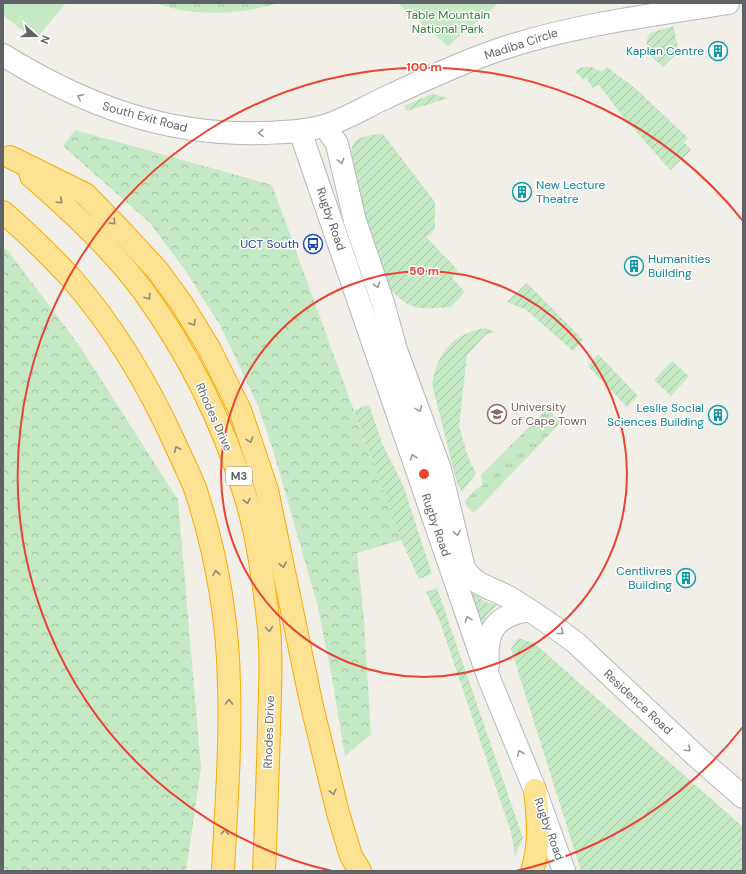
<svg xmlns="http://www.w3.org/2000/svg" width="746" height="874" font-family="'DM Sans',sans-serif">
	<defs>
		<pattern id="grass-tufts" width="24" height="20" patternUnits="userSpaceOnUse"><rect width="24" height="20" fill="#c5e8c5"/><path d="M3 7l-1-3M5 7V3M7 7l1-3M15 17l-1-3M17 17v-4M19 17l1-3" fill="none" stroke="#a3c0a4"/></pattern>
		<pattern id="forest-crowns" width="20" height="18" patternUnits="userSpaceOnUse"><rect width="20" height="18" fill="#c5e8c5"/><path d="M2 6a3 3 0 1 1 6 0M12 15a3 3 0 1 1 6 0" fill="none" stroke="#a3c0a4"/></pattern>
		<pattern id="garden-furrows" width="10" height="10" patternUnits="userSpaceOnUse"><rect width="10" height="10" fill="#c5e8c5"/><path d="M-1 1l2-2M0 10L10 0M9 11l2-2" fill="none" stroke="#a3c0a4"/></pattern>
	</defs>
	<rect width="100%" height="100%" fill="#f1efe8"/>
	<g fill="url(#grass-tufts)">
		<path d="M 154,3 L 279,3 C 239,15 195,17 154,3 Z"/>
		<path d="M 548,408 L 560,423 L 474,513 L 467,507 L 465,501 L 476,489 L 483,485 L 481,475 Z"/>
	</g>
	<g fill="url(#forest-crowns)">
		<path d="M 75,130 L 272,185 L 401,540 L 357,553 L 364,621 L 371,734 L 345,756 L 331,672 L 317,603 L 272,447 L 258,406 L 220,325 L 185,270 L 150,223 L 63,146 Z"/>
		<path d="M 3,247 L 9,252 L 79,345 L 178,500 L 201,768 L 186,871 L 3,871 Z"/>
	</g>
	<g fill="#c5e8c5">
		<path d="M 3,3 L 66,3 L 35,40 L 3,15 Z"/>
		<path d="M 397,3 L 499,3 L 448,46 Z"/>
	</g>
	<g fill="url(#garden-furrows)">
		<path d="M 673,26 L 679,51 L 663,67 C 652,58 641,47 650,33 Z"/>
		<path d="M 583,67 L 592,67 L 602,72 L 607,67 L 636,89 L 688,138 L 684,142 L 691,150 L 670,170 L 620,113 L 599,85 L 593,88 L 586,78 L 583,80 L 575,71 Z"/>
		<path d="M 432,94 L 449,98 L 407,111 L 404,106 Z"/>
		<path d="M 383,134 L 435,202 L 435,230 L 426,237 L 458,270 L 452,278 L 465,292 L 451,307 C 435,308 421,311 406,303 C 402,300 395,295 392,291 C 377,266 346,176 352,148 C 354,135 373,135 383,134 Z"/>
		<path d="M 527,283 L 583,340 L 573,351 L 525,309 L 507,302 Z"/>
		<path d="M 486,328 L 495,332 L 485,335 L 467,355 L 459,426 L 469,460 L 476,473 L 462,492 L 457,483 L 432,384 C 437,353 453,333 486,328 Z"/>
		<path d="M 598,354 L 638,396 L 627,407 L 588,366 Z"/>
		<path d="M 672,361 L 689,376 L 671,396 L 654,380 Z"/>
		<path d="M 369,405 L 382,443 L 403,485 L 432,574 L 419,579 L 401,540 L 354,410 Z"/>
		<path d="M 437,588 L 523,838 L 515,856 L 511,832 L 440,622 L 426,592 Z"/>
		<path d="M 469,591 L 486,602 L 497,605 L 486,616 L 479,629 Z"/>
		<path d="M 518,638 L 534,643 L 743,827 L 743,871 L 581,871 L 511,649 Z"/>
	</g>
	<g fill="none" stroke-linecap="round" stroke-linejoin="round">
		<g stroke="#b5b8bc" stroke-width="24">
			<g id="minor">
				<path d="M 3,55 C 84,105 166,136 263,133 C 284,132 303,132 324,126 C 344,120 364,108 383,99 C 423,80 464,61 507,47 C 578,24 654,15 728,3"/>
				<path d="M 325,126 L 337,144 L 355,221 L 383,303 L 396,350 L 440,469 L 464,568 C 474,586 493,588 510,598 C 533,612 555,627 576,643 L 696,756 L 743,797"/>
				<path d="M 300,131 L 488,676 L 535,790 L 564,871"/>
				<path d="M 488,665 C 485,630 495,616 529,610"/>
			</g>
		</g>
		<g stroke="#f9ab00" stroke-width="24">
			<g id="motorway">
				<path d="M 10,157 L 85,194 L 124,234 L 158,271 L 182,304 L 209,348 L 240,410 L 267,490 L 311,702 L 338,813 L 351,856 L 360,871"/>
				<path d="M 31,176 C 71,211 112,249 144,292 C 188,353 223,423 245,495 C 258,537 264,584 269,628 C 272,659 270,693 269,724 C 268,773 266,822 264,871"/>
				<path d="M 3,212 C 27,233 50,255 71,278 C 115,328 150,388 177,448 C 183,462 191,477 196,491 C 216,553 228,621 229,685 C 231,747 226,809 223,871"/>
				<path d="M 532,871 C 541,844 538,817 535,790"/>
			</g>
		</g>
		<use href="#minor" stroke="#fff" stroke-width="22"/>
		<use href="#motorway" stroke="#fde293" stroke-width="22"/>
	</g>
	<defs><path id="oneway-chevron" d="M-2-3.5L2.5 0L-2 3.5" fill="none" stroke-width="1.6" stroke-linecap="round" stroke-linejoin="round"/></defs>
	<g stroke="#979a9d">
		<use href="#oneway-chevron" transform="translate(80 97) rotate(-154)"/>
		<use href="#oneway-chevron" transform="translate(261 133) rotate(178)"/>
		<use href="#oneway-chevron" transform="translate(341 161) rotate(76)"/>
		<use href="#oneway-chevron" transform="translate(377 285) rotate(71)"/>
		<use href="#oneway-chevron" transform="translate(419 409) rotate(69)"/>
		<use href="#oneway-chevron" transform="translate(413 457) rotate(-109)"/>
		<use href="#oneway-chevron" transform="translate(457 533) rotate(78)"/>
		<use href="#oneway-chevron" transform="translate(468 619) rotate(-109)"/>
		<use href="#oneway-chevron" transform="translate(561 632) rotate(38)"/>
		<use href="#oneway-chevron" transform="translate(688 749) rotate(43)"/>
		<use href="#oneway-chevron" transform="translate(520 753) rotate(-112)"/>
	</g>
	<g stroke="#8e8975">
		<use href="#oneway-chevron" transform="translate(60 201) rotate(42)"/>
		<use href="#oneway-chevron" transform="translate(113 222) rotate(45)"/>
		<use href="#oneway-chevron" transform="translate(148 297) rotate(56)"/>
		<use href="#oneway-chevron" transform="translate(193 323) rotate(58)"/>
		<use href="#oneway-chevron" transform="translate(250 440) rotate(70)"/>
		<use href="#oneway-chevron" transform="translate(177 449) rotate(-114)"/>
		<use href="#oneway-chevron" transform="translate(247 501) rotate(76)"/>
		<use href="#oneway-chevron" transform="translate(283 565) rotate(78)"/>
		<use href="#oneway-chevron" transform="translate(216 573) rotate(-100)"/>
		<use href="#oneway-chevron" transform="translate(269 629) rotate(85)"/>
		<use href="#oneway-chevron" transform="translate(229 702) rotate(-89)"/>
		<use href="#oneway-chevron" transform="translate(333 792) rotate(76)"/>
		<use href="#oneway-chevron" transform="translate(225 832) rotate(-87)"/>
	</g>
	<g fill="none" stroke="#ea4335" stroke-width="2">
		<circle cx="424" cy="474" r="203"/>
		<path d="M743 727A407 407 0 0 1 516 871M332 871A407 407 0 1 1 743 221"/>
	</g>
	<defs>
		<g id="building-ring" transform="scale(1)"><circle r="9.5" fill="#fff" stroke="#0f9aa8" stroke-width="1.5"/><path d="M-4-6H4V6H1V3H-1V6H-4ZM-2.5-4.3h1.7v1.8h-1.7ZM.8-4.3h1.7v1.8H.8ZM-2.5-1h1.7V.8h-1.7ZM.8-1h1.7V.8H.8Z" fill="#0f9aa8"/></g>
		<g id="bus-ring" transform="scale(1)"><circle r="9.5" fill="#fff" stroke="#1a4fb4" stroke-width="1.5"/><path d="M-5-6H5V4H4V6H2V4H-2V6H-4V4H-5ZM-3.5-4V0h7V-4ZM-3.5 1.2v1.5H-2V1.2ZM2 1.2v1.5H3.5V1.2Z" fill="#1a4fb4"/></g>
		<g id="university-ring" transform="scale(1)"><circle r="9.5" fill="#fff" stroke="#8d6e63" stroke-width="1.5"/><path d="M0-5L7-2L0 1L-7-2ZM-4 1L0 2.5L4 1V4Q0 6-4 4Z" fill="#8d6e63"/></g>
	</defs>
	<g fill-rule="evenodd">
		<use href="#building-ring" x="718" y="51"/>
		<use href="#building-ring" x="522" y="192"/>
		<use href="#bus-ring" x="313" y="244"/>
		<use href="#building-ring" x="634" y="266"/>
		<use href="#university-ring" x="497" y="414"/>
		<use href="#building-ring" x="718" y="415"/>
		<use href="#building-ring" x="686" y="578"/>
	</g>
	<g text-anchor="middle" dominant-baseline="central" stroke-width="3" stroke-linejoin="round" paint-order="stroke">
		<rect fill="#fff" stroke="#8f9295" stroke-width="1" x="226" y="467" width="26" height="18" rx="3"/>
		<g font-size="11" font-weight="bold" fill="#5f6368">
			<text x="239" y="476">M3</text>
		</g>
		<g font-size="12" fill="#348238" stroke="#fff">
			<text x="448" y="15">Table Mountain<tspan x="448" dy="14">National Park</tspan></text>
		</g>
		<g font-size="12" fill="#5f6368" stroke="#fff">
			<text transform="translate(521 44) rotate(-18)">Madiba Circle</text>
			<text transform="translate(145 117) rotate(15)">South Exit Road</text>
			<text transform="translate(331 219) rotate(71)">Rugby Road</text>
			<text transform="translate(214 417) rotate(66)">Rhodes Drive</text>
			<text transform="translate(436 525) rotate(71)">Rugby Road</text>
			<text transform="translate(638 702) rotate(43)">Residence Road</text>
			<text transform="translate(269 732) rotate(-88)">Rhodes Drive</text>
			<text transform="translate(549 829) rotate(70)">Rugby Road</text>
		</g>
		<g font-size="12" fill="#0d838f" stroke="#fff" text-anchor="end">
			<text x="704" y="51">Kaplan Centre</text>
			<text x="536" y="185" text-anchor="start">New Lecture<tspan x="536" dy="14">Theatre</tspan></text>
			<text x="648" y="259" text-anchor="start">Humanities<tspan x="648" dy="14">Building</tspan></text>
			<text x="704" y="408">Leslie Social<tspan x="704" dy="14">Sciences Building</tspan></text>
			<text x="672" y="571">Centlivres<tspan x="672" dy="14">Building</tspan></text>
		</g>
		<g font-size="12" fill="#164399" stroke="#fff" text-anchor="end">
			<text x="299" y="244">UCT South</text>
		</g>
		<g font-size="12" fill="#785e54" stroke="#fff" text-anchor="start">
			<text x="511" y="407">University<tspan x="511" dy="14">of Cape Town</tspan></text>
		</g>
	</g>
	<circle cx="424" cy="474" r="6" fill="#ea4335" stroke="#fff" stroke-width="2"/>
	<g font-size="12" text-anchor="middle" font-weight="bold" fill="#ea4335" stroke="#fff" stroke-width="3" stroke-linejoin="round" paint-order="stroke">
		<text x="424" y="71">100 m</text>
		<text x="424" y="275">50 m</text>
	</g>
	<rect width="746" height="874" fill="none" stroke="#5f6368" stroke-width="8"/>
	<g transform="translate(36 36) rotate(111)" stroke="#ffffff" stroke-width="3" paint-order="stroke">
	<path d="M0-3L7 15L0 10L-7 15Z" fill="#5f6368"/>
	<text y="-6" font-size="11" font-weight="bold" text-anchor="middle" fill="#5f6368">N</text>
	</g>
</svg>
